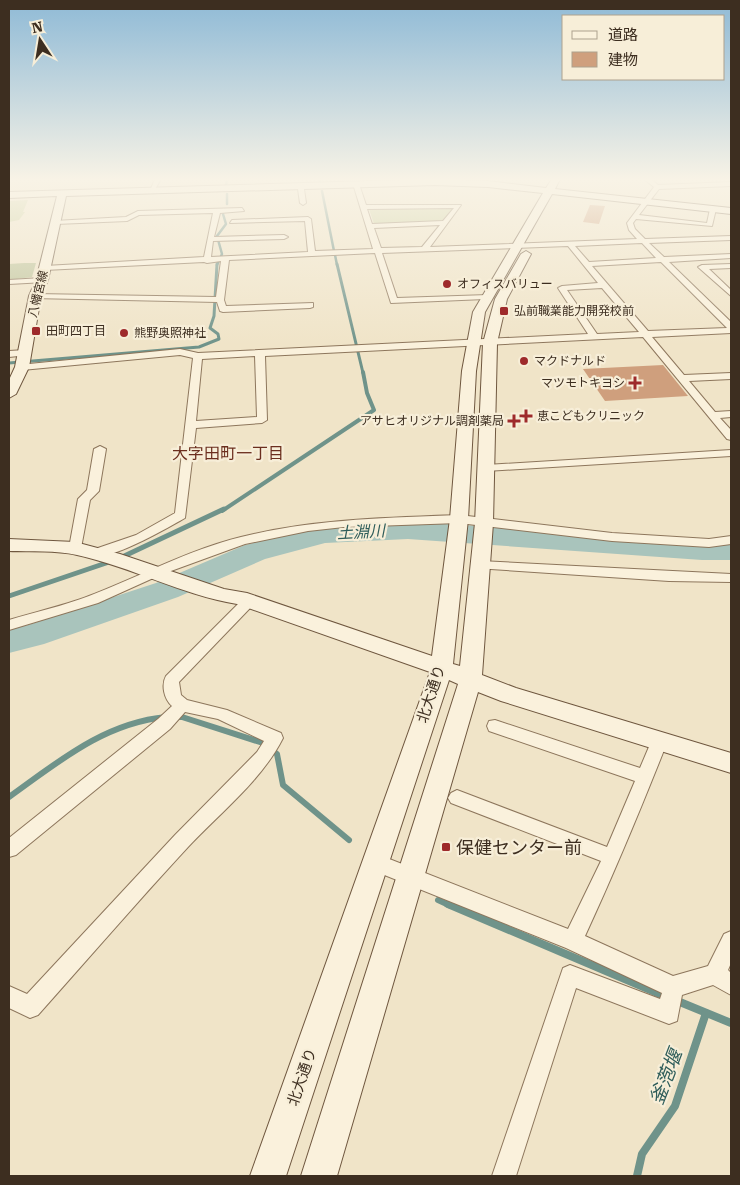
<svg xmlns="http://www.w3.org/2000/svg" width="740" height="1185" font-family="'Roboto Serif','Noto Sans JP',serif">
	<rect width="100%" height="100%" fill="#f0e4c8"/>
	<g fill="#c9cf9b">
		<path d="M 28,200 L 23,212 L 25,212 L 19,220 L 9,222 L 9,201 Z"/>
		<path d="M 455,207 L 443,221 L 377,225 L 374,224 L 369,209 Z"/>
	</g>
	<path fill="#bfc49a" d="M 24,263 L 36,263 L 32,277 L 9,280 L 9,264 Z"/>
	<g fill="none" stroke-linecap="round" stroke-linejoin="round">
		<g stroke="#6f938a" stroke-width="2.5">
			<path d="M 320,179 L 320,182"/>
			<path d="M 226,185 L 227,179"/>
			<path d="M 322,191 L 334,251"/>
			<path d="M 227,194 L 227,204"/>
			<path d="M 335,255 L 337,265"/>
			<path d="M 217,265 L 222,254 L 217,236 L 226,224 L 223,214"/>
		</g>
		<g stroke="#6f938a" stroke-width="3">
			<path d="M 337,264 L 363,373"/>
			<path d="M 9,363 L 199,347 L 219,339 L 218,334 L 210,328 L 214,316 L 217,264"/>
		</g>
		<path stroke="#6f938a" stroke-width="4" d="M 222,511 L 374,410 L 367,393 L 363,372"/>
		<g stroke="#6f938a" stroke-width="5">
			<path d="M 120,558 L 224,509"/>
			<path d="M 9,596 L 112,561"/>
		</g>
		<g stroke="#6f938a" stroke-width="6">
			<path d="M 174,717 L 182,717 L 263,743 L 277,754 L 283,785 L 349,840"/>
			<path d="M 9,797 C 58,762 104,723 166,717"/>
			<path d="M 438,900 L 451,906"/>
		</g>
		<g stroke="#6f938a" stroke-width="8">
			<path d="M 448,904 L 667,997"/>
			<path d="M 675,1000 L 731,1023"/>
			<path d="M 637,1176 L 642,1154 L 675,1106 L 706,1013"/>
		</g>
		<path fill="#a9c4bc" fill-rule="evenodd" d="M 408,521 L 702,542 L 731,542 L 731,560 L 702,560 L 408,539 L 325,543 L 265,559 L 178,597 L 44,644 L 9,653 L 9,629 L 28,625 L 156,583 L 245,545 L 324,525 Z"/>
	</g>
	<g fill="#cf9f7d">
		<path d="M 590,205 L 605,206 L 599,224 L 583,222 Z"/>
		<path d="M 663,365 L 688,396 L 605,401 L 583,369 Z"/>
	</g>
	<g fill="none" stroke-linecap="round" stroke-linejoin="round">
		<g stroke="#8d765c" stroke-width="2">
			<g id="street">
				<path d="M 155,179 L 161,179 L 154,191 L 150,191 Z"/>
				<path d="M 644,179 L 651,179 L 658,185 L 731,182 L 731,186 L 659,189 L 639,215 L 707,223 L 710,209 L 713,207 L 716,209 L 712,226 L 636,219 L 633,223 L 635,229 L 645,239 L 731,236 L 731,240 L 649,243 L 664,257 L 731,254 L 731,258 L 669,262 L 731,322 L 731,333 L 652,337 L 684,375 L 731,373 L 731,379 L 689,381 L 715,412 L 731,411 L 731,417 L 720,418 L 731,430 L 731,440 L 727,439 L 643,337 L 265,356 L 267,420 L 262,423 L 196,428 L 185,518 C 167,528 111,561 92,556 L 90,553 L 92,550 L 136,535 L 175,513 L 193,358 L 180,355 L 22,370 L 17,367 L 19,365 L 180,349 L 198,353 L 588,334 L 558,288 L 562,286 L 598,283 L 568,246 L 382,253 L 397,298 L 488,295 L 489,297 L 485,299 L 391,303 L 375,253 L 229,260 L 224,300 L 226,306 L 313,303 L 313,307 L 310,308 L 223,312 L 220,311 L 217,302 L 32,298 L 31,296 L 35,294 L 216,297 L 221,261 L 207,263 L 204,262 L 45,270 L 41,268 L 45,266 L 204,257 L 213,213 L 139,215 L 127,221 L 56,224 L 54,221 L 126,217 L 138,211 L 242,208 L 244,211 L 220,213 L 214,237 L 284,235 L 288,237 L 284,239 L 213,241 L 211,257 L 308,252 L 305,221 L 230,223 L 232,220 L 308,217 L 311,219 L 315,251 L 373,249 L 354,187 L 357,185 L 360,187 L 366,205 L 461,205 L 430,247 L 637,239 L 629,230 L 627,223 L 654,187 ZM 454,208 L 443,221 L 372,224 L 367,209 ZM 440,225 L 422,247 L 381,248 L 374,228 ZM 642,243 L 656,258 L 589,262 L 575,246 ZM 661,262 L 727,328 L 648,331 L 592,266 ZM 602,288 L 639,332 L 597,334 L 567,290 ZM 255,356 L 257,417 L 196,421 L 202,359 Z"/>
				<path d="M 301,187 L 304,189 L 306,203 L 303,205 L 300,203 L 298,189 Z"/>
				<path d="M 731,264 L 731,268 L 709,269 L 731,290 L 731,296 L 698,267 L 702,265 Z"/>
				<path d="M 42,278 L 45,278 L 45,282 L 9,284 L 9,280 Z"/>
				<path d="M 25,350 L 30,353 L 28,355 L 9,357 L 9,351 Z"/>
				<path d="M 100,446 L 106,449 L 99,491 L 90,500 L 81,548 L 75,552 L 69,548 L 78,499 L 87,490 L 94,449 Z"/>
				<path d="M 731,450 L 731,456 L 486,471 L 480,468 L 486,465 Z"/>
				<path d="M 459,515 L 612,533 L 709,539 L 731,536 L 731,544 L 709,547 L 612,541 L 459,523 L 344,527 L 308,531 L 245,544 L 160,575 L 98,603 L 9,630 L 9,620 C 35,612 63,606 89,596 C 139,577 188,550 241,537 C 313,519 385,518 459,515 Z"/>
				<path d="M 480,561 L 731,574 L 731,582 L 669,581 L 475,568 L 473,565 Z"/>
				<path d="M 248,597 L 253,599 L 255,602 L 253,605 L 179,682 L 181,695 L 187,700 L 227,710 L 281,733 L 283,738 C 262,780 220,813 188,847 C 137,902 88,959 38,1015 L 30,1018 L 9,1008 L 9,986 L 27,994 L 175,835 L 257,752 L 264,741 L 218,719 L 185,712 L 170,729 L 16,855 L 9,857 L 9,838 L 158,719 L 172,706 C 164,699 161,685 166,676 L 243,599 Z"/>
				<path d="M 495,720 L 640,768 L 654,735 L 660,733 L 666,735 L 668,740 C 642,806 615,871 585,936 L 673,976 L 708,966 L 724,934 L 731,931 L 731,963 L 728,970 L 731,973 L 731,995 L 713,985 L 682,995 L 677,1021 L 669,1024 L 576,988 L 516,1176 L 492,1176 L 563,968 L 570,965 L 660,999 L 662,993 L 566,948 L 367,868 L 365,862 L 367,856 L 374,853 L 568,929 L 601,861 L 451,803 L 448,798 L 451,793 L 457,790 L 607,847 L 635,781 L 489,731 L 487,726 L 489,721 Z"/>
			</g>
		</g>
		<g stroke="#6f573f" stroke-width="2">
			<path id="secondary" d="M 435,179 L 488,181 L 546,188 L 552,179 L 560,179 L 555,189 L 731,208 L 731,214 L 552,194 L 485,312 L 476,371 L 468,519 L 453,664 L 460,666 L 475,523 L 483,343 L 495,299 L 521,254 L 526,251 L 531,254 L 507,299 L 497,343 L 493,523 L 482,675 L 516,688 L 731,753 L 731,773 L 501,701 L 478,692 L 337,1176 L 301,1176 L 458,684 L 449,680 L 286,1176 L 250,1176 L 430,672 L 237,604 C 182,595 132,567 77,555 C 56,550 31,552 9,551 L 9,539 L 75,542 L 120,554 L 224,589 L 247,593 L 432,656 L 450,519 L 462,371 L 473,312 L 543,193 L 488,187 L 435,185 L 66,196 L 48,280 L 41,296 L 29,367 L 16,394 L 9,398 L 9,380 L 15,367 L 29,296 L 36,280 L 57,196 L 9,198 L 9,192 Z"/>
		</g>
		<use href="#street" fill="#faf1dc" fill-rule="evenodd"/>
		<use href="#secondary" fill="#faf1dc" fill-rule="evenodd"/>
	</g>
	<linearGradient id="sky" x2="0" y2="1"><stop stop-color="#8fbad6"/><stop offset="0.52" stop-color="#f8f3e6"/><stop offset="1" stop-color="#f8f3e6" stop-opacity="0"/></linearGradient>
	<rect width="740" height="345" fill="url(#sky)"/>
	<g fill="#9e2a2b" stroke="#f7eed8" stroke-width="2">
		<circle cx="447" cy="284" r="5"/>
		<rect x="499" y="306" width="10" height="10" rx="2.5"/>
		<rect x="31" y="326" width="10" height="10" rx="2.5"/>
		<circle cx="124" cy="333" r="5"/>
		<circle cx="524" cy="361" r="5"/>
		<path d="M632.5 375.5h5v5h5v5h-5v5h-5v-5h-5v-5h5z"/>
		<path d="M523.5 408.5h5v5h5v5h-5v5h-5v-5h-5v-5h5z"/>
		<path d="M511.5 413.5h5v5h5v5h-5v5h-5v-5h-5v-5h5z"/>
		<rect x="441" y="842" width="10" height="10" rx="2.5"/>
	</g>
	<g text-anchor="middle" dominant-baseline="central" stroke-width="4.5" stroke-linejoin="round" paint-order="stroke">
		<g font-size="12" fill="#3d2e20" stroke="#f7eed8" text-anchor="start">
			<text x="457" y="284">オフィスバリュー</text>
			<text x="514" y="311">弘前職業能力開発校前</text>
			<text x="46" y="331">田町四丁目</text>
			<text x="134" y="333">熊野奥照神社</text>
			<text x="534" y="361">マクドナルド</text>
			<text x="625" y="383" text-anchor="end">マツモトキヨシ</text>
			<text x="537" y="416">恵こどもクリニック</text>
			<text x="504" y="421" text-anchor="end">アサヒオリジナル調剤薬局</text>
		</g>
		<g font-size="12" fill="#3d2e20" stroke="#f7eed8">
			<text transform="translate(38 294) rotate(-76)">八幡宮線</text>
		</g>
		<g font-size="15" fill="#3d2e20" stroke="#f7eed8">
			<text transform="translate(431 694) rotate(-72)">北大通り</text>
			<text transform="translate(302 1077) rotate(-71)">北大通り</text>
		</g>
		<g font-size="16" fill="#6b2e1e" stroke="#f7eed8">
			<text x="228" y="453">大字田町一丁目</text>
		</g>
		<g font-size="16" font-style="italic" fill="#2f5d5a" stroke="#f7eed8">
			<text transform="translate(361 532) rotate(-3)">土淵川</text>
		</g>
		<g font-size="18" fill="#3d2e20" stroke="#f7eed8" text-anchor="start">
			<text x="456" y="847">保健センター前</text>
		</g>
		<g font-size="19" font-style="italic" fill="#2f5d5a" stroke="#f7eed8">
			<text transform="translate(666 1077) rotate(-69)">釜萢堰</text>
		</g>
	</g>
	<rect width="740" height="1185" fill="none" stroke="#3d2e20" stroke-width="20"/>
	<rect x="562" y="15" width="162" height="65" fill="#f7eed8" stroke="#ada18e"/>
	<rect x="572" y="31" width="25" height="8" fill="#faf1dc" stroke="#ada18e"/>
	<text x="608" y="40" font-size="15" fill="#3d2e20">道路</text>
	<rect x="572" y="52" width="25" height="15" fill="#cf9f7d" stroke="#ada18e"/>
	<text x="608" y="65" font-size="15" fill="#3d2e20">建物</text>
	<g transform="translate(40 40) rotate(348)" stroke="#f7eed8" stroke-width="4" paint-order="stroke">
	<path d="M0-4L9 19L0 12L-9 19Z" fill="#3d2e20"/>
	<text y="-8" font-size="14" font-weight="bold" text-anchor="middle" fill="#3d2e20">N</text>
	</g>
</svg>
